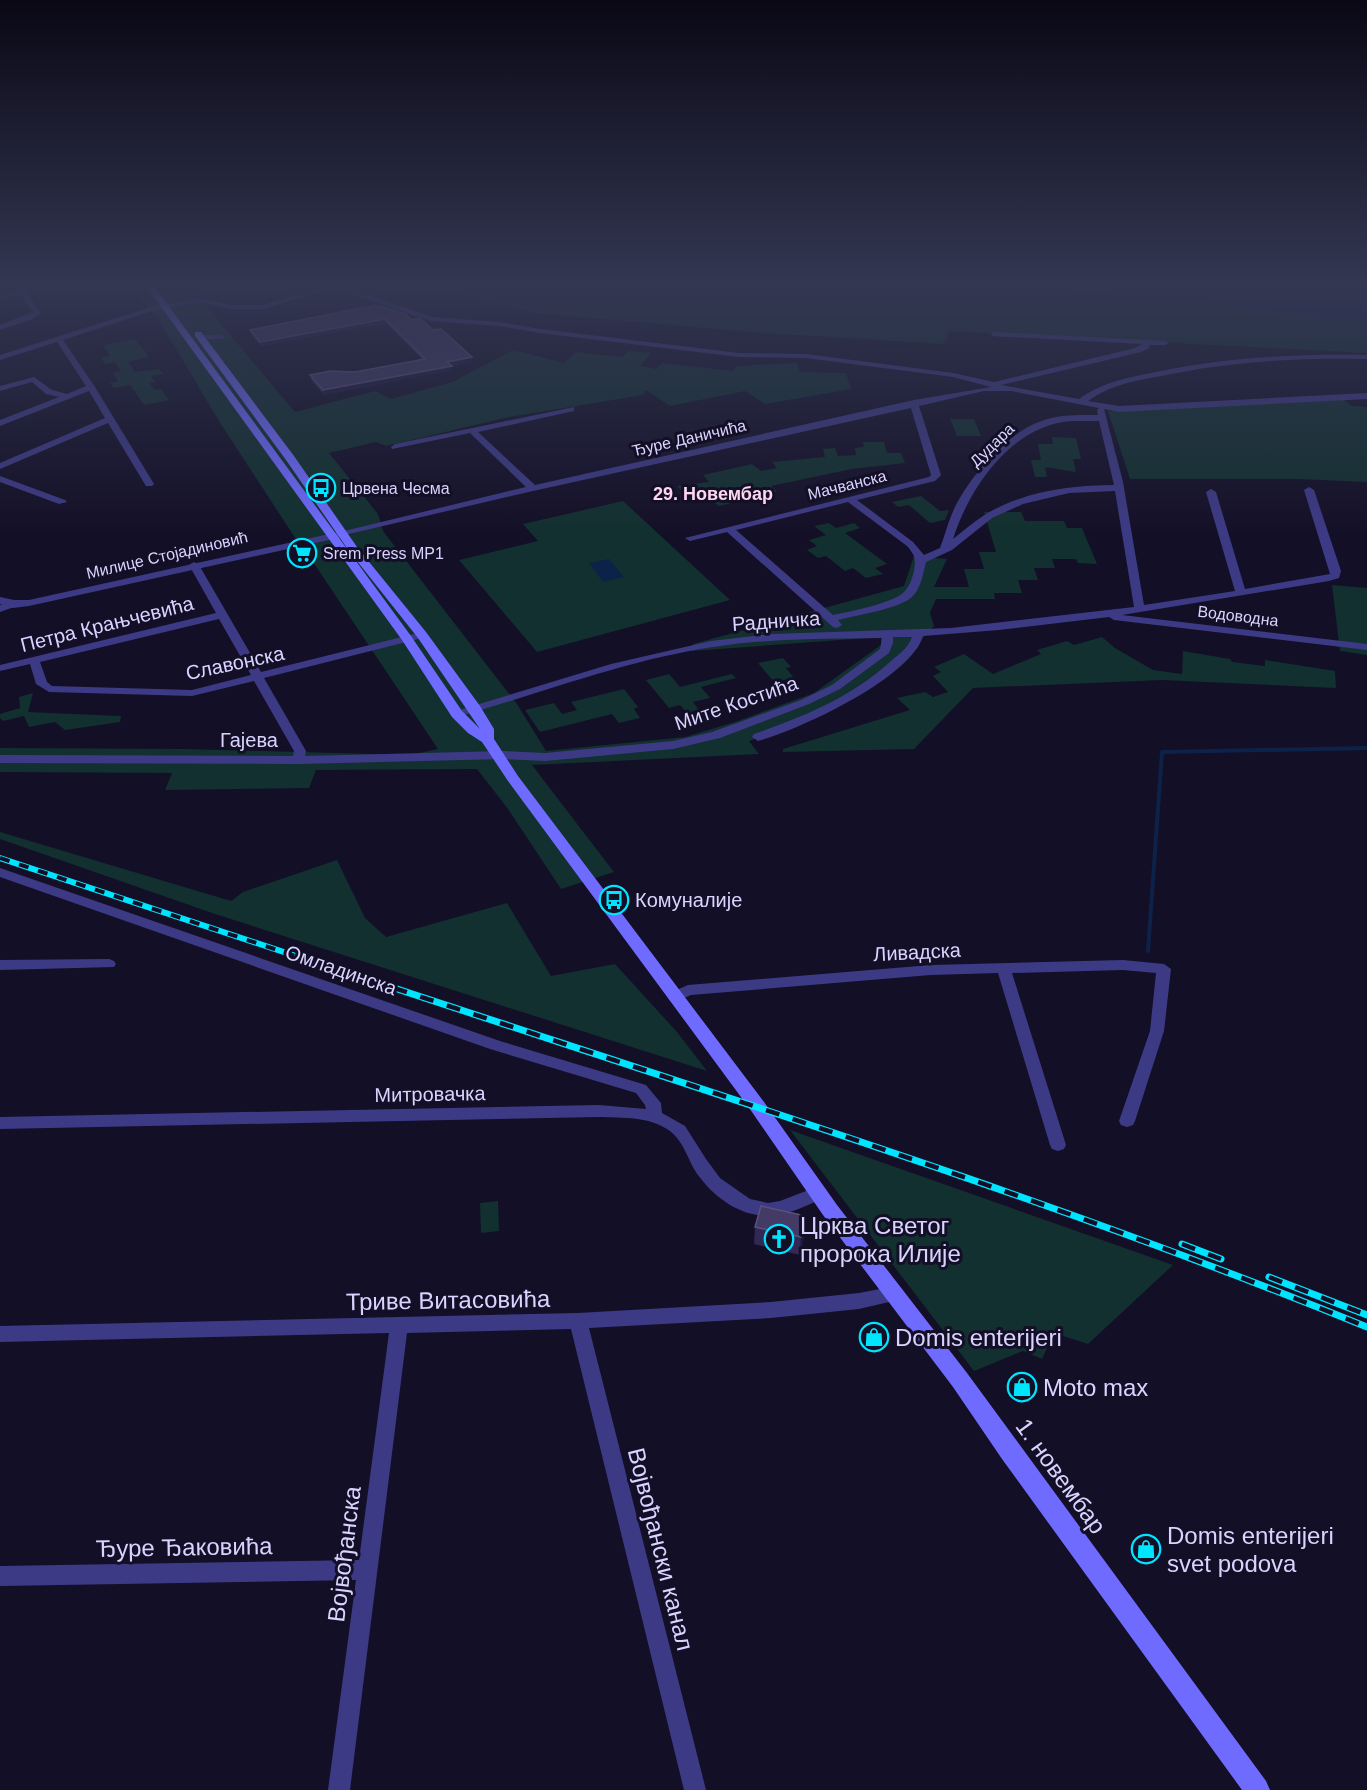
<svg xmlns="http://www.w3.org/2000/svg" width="1367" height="1790" font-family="Arial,sans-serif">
	<rect width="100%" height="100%" fill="#130f26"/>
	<g fill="#12302f">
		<path d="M 135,286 L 189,286 L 295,412 L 375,391 L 391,399 L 452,382 L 514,350 L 564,363 L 576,352 L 622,357 L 628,351 L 651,353 L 640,366 L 656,369 L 662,363 L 732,371 L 736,366 L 797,363 L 800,372 L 846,373 L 851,389 L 765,404 L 745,391 L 670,406 L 646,390 L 643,395 L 509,417 L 386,446 L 376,442 L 329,453 L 378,514 L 383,531 L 517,704 L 546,751 L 685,737 L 735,722 L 814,693 L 881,645 L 881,637 L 692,651 L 693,644 L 904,586 L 914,556 L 947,559 L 934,587 L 969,587 L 964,569 L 984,569 L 979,552 L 996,552 L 984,512 L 1021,512 L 1025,521 L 1064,521 L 1067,528 L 1082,528 L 1097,564 L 1078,563 L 1076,559 L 1052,559 L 1055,568 L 1034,568 L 1038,580 L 1018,580 L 1022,593 L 994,593 L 995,599 L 936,599 L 930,613 L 934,626 L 898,664 L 793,726 L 749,741 L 759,754 L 532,765 L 614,872 L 561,889 L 508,809 L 477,769 L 316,770 L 309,788 L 165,790 L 172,773 L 0,772 L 0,748 L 184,749 L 410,755 L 438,749 L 309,556 L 299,544 L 219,421 L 158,319 L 143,303 Z"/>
		<path d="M 422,286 L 1030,286 L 1225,305 L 1367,323 L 1367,353 L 949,331 L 944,344 L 765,333 L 537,313 Z"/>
		<path d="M 135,339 L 149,357 L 128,362 L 135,372 L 159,369 L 163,374 L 151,376 L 155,382 L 149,383 L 155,390 L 161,389 L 169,400 L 144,405 L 130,385 L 114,388 L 110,383 L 118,381 L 113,373 L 121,371 L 115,362 L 105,364 L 101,358 L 110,356 L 103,345 Z"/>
		<path d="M 1343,399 L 1352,406 L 1367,407 L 1367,482 L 1298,479 L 1130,479 L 1108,411 Z"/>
		<path d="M 950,419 L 974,419 L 981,436 L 957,436 Z"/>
		<path d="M 1052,437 L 1076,438 L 1081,459 L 1073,459 L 1076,472 L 1045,467 L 1047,477 L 1035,477 L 1031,460 L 1041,460 L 1038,444 L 1053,444 Z"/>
		<path d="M 863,442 L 884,442 L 887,453 L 901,453 L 905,463 L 852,469 L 771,486 L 777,492 L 719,506 L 709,499 L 693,502 L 677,486 L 709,482 L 703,475 L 752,464 L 761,471 L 777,468 L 772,462 L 825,457 L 823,449 L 835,448 L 838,456 L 856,455 L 855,448 L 864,447 Z"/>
		<path d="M 921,496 L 940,511 L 949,510 L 945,520 L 930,523 L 909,505 L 898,507 L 892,502 Z"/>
		<path d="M 623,501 L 730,600 L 537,652 L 459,560 L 538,541 L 523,524 Z"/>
		<path d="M 829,523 L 836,528 L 854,523 L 860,528 L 845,533 L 887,564 L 875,568 L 883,574 L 866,578 L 853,568 L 845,571 L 826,556 L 818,558 L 807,550 L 817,546 L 809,540 L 826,535 L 814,526 Z"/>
		<path d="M 1332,585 L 1367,588 L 1367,655 L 1340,651 Z"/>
		<path d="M 1102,637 L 1115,648 L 1153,670 L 1182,674 L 1183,651 L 1230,659 L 1232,662 L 1265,666 L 1265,660 L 1335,671 L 1336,688 L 1162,680 L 973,688 L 914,749 L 783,752 L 783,749 L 910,710 L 897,698 L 925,692 L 933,697 L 948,692 L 933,676 L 941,672 L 934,667 L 964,654 L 993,674 L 1041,654 L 1037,650 L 1067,641 L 1074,645 Z"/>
		<path d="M 783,658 L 791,667 L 786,668 L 794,678 L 774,682 L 758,663 Z"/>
		<path d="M 669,674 L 680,687 L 732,674 L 736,678 L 701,687 L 710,698 L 693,702 L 699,710 L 687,713 L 680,705 L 669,708 L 646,680 Z"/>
		<path d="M 624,689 L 638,707 L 634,709 L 640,718 L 619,723 L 612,714 L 540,732 L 525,710 L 554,703 L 562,714 L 577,710 L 571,702 Z"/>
		<path d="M 33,693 L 28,712 L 121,716 L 120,722 L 65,730 L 55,722 L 29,727 L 24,716 L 3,721 L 0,718 L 0,714 L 20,708 L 19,697 Z"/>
		<path d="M 0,832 L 231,901 L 243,892 L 337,860 L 365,918 L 386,937 L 507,903 L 551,976 L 615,964 L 677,1032 L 707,1071 L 215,914 L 0,839 Z"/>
		<path d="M 790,1130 L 1173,1265 L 1088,1344 L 1054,1333 L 1042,1359 L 1023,1351 L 974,1371 Z"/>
		<path d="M 498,1201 L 499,1231 L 481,1233 L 480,1203 Z"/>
	</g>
	<g fill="#0c2248">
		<path d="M 1030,286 L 1367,286 L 1367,323 L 1225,305 Z"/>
		<path d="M 609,559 L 624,577 L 603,582 L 589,563 Z"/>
	</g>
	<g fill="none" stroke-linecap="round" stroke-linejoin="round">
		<path stroke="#0c2248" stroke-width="4" d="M 1148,951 L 1162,752 L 1367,748"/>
		<g fill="#3d3a85" fill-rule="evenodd">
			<path d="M 15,286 L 22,286 L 41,313 L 33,319 L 0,330 L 0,325 L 33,312 L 20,294 L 0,300 L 0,296 L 17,290 Z"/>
			<path d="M 323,286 L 343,286 L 432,317 L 500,322 L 540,329 L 739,353 L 806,354 L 953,373 L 994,382 L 1135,348 L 1142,344 L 992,336 L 991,334 L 995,332 L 1165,341 L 1169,343 L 1165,345 L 1150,345 L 1148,349 L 1141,352 L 1001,385 L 1079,399 C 1104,381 1131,377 1161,371 C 1232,357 1295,354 1367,355 L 1367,359 C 1295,358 1232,361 1161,376 C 1134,381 1110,385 1088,401 L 1119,406 L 1367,393 L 1367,399 L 1119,412 L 1104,409 L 1123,482 L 1144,605 L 1235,591 L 1206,492 L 1211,489 L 1216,492 L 1245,589 L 1330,574 L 1304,490 L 1309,487 L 1314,490 L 1341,571 L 1339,578 L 1329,581 L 1122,615 L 1367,644 L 1367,650 L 1114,620 L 1109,617 L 999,630 L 923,636 C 911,678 799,730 758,741 L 752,737 L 754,734 C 803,717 852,697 891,661 C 899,654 909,647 912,637 L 893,637 L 893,643 L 889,653 L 840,689 L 809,704 L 720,738 L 673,749 L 545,761 L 503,759 L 299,764 L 0,763 L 0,755 L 293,756 L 294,751 L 254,681 L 192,696 L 49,692 L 36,684 L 30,664 L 0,671 L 0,665 L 216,613 L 189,565 L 194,562 L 199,565 L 261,672 L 422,632 L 427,635 L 426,637 L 264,678 L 306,751 L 305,756 L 503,751 L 545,753 L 673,741 L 712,732 L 801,700 L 832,685 L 880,649 L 882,638 C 825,639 769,638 713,647 C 627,660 544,692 461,716 L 453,716 L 451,714 L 453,712 L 611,664 L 711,641 L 771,634 L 951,628 L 1134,607 L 1115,491 L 1069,493 L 1023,504 L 992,518 L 952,550 L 926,562 C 923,574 921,588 912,597 C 901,608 854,616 838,620 L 842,625 L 837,628 L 833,627 L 727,532 L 690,541 L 685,538 L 929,477 L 931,475 L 911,408 L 533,491 L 340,536 L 340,532 L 526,487 L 470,433 L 392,449 L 391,447 L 395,444 L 574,407 L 574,411 L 478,432 L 535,485 L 914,400 L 991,387 L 953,377 L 806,358 L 739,357 L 540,333 L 500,326 L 431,321 L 333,288 L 263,309 L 229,309 L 200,302 L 152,311 L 63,340 L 95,387 L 154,484 L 152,486 L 146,486 L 108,423 L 0,469 L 0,463 L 105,418 L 89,391 L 0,426 L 0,420 L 59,397 L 46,394 L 32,382 L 0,391 L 0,386 L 34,377 L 52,390 L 67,394 L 86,386 L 57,342 L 0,360 L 0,355 L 151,307 L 200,298 L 229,305 L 263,305 ZM 984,391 L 1011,391 L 1099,408 L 1097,410 L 1098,415 C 1079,415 1057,414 1039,422 C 1006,434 969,478 954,509 C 948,522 945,535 940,548 L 924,555 L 913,542 L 857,500 L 935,481 L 941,475 L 919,406 ZM 1072,421 L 1099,421 L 1114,485 C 1070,485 1020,492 983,516 C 972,523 963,531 953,539 C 970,486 1012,425 1072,421 ZM 848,502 L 907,546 C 915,555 916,559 914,571 C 912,579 910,586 904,592 C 894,603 848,612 833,615 L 736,530 ZM 219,619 L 251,675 L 192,690 L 52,686 L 47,682 L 40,662 Z"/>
			<path d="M 200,335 L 221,335 L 225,337 L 221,339 L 197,339 L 196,337 Z"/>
			<path d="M 0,476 L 65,500 L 67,502 L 59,504 L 0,482 Z"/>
			<path d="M 13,601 L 18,604 L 17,606 L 0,612 L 0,605 Z"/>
			<path d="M 0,868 L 500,1041 L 646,1085 L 661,1103 L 662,1113 L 685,1126 L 706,1159 L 720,1178 L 750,1199 L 768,1203 L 780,1201 L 819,1186 L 825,1188 L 827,1193 L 825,1198 C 811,1203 797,1211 782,1214 C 747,1223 712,1198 694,1169 C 687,1156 682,1140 670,1131 C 650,1116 622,1118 599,1117 L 0,1129 L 0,1117 L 599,1105 L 646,1109 L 645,1105 L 636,1093 L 490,1049 L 0,877 Z"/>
			<path d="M 109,959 L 114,961 L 116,964 L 114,967 L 0,970 L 0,960 Z"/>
			<path d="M 1123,960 L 1164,964 L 1171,969 L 1164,1031 L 1135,1121 L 1133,1125 L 1127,1127 L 1121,1125 L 1119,1121 L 1150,1031 L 1156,973 L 1123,970 L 1012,973 L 1066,1145 L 1064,1149 L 1058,1151 L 1052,1149 L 1050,1145 L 998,973 L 931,975 L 691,995 L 675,1002 L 670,1001 L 668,997 L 670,993 L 688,985 L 931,965 Z"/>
			<path d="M 896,1286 L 902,1289 L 905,1294 L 902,1299 L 859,1309 L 771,1318 L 589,1328 L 706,1790 L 684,1790 L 571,1329 L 407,1333 L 350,1790 L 328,1790 L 356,1580 L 0,1586 L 0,1566 L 359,1560 L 389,1333 L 0,1342 L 0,1326 L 578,1313 L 771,1302 L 859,1293 Z"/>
		</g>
		<path fill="#3d3a85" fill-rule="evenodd" d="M 343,531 L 348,534 L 347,536 L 29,606 L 13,608 L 0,604 L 0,597 L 14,600 L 29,600 Z"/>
		<path fill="#6f6bff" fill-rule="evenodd" d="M 146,286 L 154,286 L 411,636 L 462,711 L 480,729 L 418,638 L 349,551 L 286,460 L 195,336 L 195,332 L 201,332 L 294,456 L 357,547 L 426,632 L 480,706 L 494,729 L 494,739 L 518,776 L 764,1102 L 837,1205 L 967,1373 L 1266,1781 L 1270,1790 L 1242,1790 L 1002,1459 L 953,1387 L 823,1215 L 752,1112 L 508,781 L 482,742 L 468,733 L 452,717 L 402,640 Z"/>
		<g stroke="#00e5ff" stroke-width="6">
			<path id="rail-far1" d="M 0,858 L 371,981"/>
		</g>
		<g stroke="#00e5ff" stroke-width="7">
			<g id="rail">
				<path d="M 367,979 C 702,1090 1039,1194 1367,1327"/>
				<path d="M 1182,1244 L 1221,1259"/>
				<path d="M 1269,1277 L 1367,1315"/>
			</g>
		</g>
		<use href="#rail-far1" stroke="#130f26" stroke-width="4" stroke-dasharray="10" stroke-linecap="butt"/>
		<use href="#rail" stroke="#130f26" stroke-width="4.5" stroke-dasharray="14" stroke-linecap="butt"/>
	</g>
	<g fill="#312854">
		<path d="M 376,305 L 411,320 L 433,330 L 472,357 L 472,362 L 451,366 L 452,370 L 324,395 L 311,380 L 310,375 L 355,372 L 422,359 L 386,323 L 261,346 L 251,334 L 250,330 Z"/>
		<path d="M 755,1227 L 805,1234 L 800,1255 L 754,1244 Z"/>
	</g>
	<g fill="#1d163a">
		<path d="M 385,319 L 386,323 L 261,346 L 260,342 Z"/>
		<path d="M 472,357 L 472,362 L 448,366 L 447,362 Z"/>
		<path d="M 452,366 L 452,370 L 324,395 L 323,390 Z"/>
		<path d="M 806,1216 L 805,1234 L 800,1255 L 801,1237 Z"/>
	</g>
	<g fill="#433a66" stroke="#5a527e" stroke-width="1.5">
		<path d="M 376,305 L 406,314 L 411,320 L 420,318 L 433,330 L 441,329 L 472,357 L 447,362 L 452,366 L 323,390 L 310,375 L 330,371 L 355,372 L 425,359 L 385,319 L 260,342 L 250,330 Z"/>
		<path d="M 761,1206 L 806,1216 L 801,1237 L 755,1227 Z"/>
	</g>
	<linearGradient id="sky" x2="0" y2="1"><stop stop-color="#0a0815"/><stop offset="0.53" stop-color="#333752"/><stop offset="1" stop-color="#333752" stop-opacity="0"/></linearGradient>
	<rect width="1367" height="537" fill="url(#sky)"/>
	<defs>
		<g id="bus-ring" transform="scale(1.5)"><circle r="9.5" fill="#130f26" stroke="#00e5ff" stroke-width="1.5"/><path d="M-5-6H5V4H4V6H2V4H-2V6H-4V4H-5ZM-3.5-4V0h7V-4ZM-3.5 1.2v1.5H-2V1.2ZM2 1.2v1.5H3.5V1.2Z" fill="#00e5ff"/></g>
		<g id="supermarket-ring" transform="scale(1.5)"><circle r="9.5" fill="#130f26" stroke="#00e5ff" stroke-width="1.5"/><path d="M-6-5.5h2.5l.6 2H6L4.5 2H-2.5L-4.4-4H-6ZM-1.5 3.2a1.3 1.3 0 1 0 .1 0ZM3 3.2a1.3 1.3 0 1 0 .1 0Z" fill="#00e5ff"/></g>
		<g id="church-ring" transform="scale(1.5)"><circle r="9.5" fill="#130f26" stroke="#00e5ff" stroke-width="1.5"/><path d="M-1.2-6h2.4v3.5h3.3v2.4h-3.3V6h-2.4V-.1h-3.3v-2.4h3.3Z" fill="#00e5ff"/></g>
		<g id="shop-ring" transform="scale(1.5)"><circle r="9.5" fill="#130f26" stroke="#00e5ff" stroke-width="1.5"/><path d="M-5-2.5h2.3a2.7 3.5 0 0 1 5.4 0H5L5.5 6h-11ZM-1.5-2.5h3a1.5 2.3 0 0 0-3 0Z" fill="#00e5ff"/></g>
	</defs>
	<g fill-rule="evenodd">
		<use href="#bus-ring" x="321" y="488"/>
		<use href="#supermarket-ring" x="302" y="553"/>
		<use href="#bus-ring" x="614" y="900"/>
		<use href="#church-ring" x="779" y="1239"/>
		<use href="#shop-ring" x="874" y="1337"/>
		<use href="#shop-ring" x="1022" y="1387"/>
		<use href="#shop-ring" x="1146" y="1549"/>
	</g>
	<g text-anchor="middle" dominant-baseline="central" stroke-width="6" stroke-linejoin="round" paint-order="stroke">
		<g font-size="16" fill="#d9d4ff" stroke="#130f26">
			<text transform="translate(689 438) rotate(-13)">Ђуре Даничића</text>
			<text transform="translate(992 445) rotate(-44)">Дудара</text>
			<text transform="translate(847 485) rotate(-14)">Мачванска</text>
			<text transform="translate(167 555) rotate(-13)">Милице Стојадиновић</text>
			<text transform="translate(1238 616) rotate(7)">Водоводна</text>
		</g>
		<g font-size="16" fill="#d9d4ff" stroke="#130f26" text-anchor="start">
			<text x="342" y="488">Црвена Чесма</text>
			<text x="323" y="553">Srem Press MP1</text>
		</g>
		<g font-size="18" font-weight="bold" fill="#ffd6f0" stroke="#130f26">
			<text x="713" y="494">29. Новембар</text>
		</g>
		<g font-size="20" fill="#d9d4ff" stroke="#130f26">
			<text transform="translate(776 621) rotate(-4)">Радничка</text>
			<text transform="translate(107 624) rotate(-14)">Петра Крањчевића</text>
			<text transform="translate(235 663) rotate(-12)">Славонска</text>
			<text transform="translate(736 703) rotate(-19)">Мите Костића</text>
			<text x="249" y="740">Гајева</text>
			<text transform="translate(917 952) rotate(-3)">Ливадска</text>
			<text transform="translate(341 970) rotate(19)">Омладинска</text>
			<text transform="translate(430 1094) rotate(-1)">Митровачка</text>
		</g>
		<g font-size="20" fill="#d9d4ff" stroke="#130f26" text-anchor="start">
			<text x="635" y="900">Комуналије</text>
		</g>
		<g font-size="24" fill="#d9d4ff" stroke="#130f26" text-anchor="start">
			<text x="800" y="1225">Црква Светог<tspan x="800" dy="28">пророка Илије</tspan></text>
			<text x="895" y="1337">Domis enterijeri</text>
			<text x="1043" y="1387">Moto max</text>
			<text x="1167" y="1535">Domis enterijeri<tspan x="1167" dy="28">svet podova</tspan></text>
		</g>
		<g font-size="24" fill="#d9d4ff" stroke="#130f26">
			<text transform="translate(448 1300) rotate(-1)">Триве Витасовића</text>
			<text transform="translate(1061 1476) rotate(54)">1. новембар</text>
			<text transform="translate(184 1547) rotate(-1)">Ђуре Ђаковића</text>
			<text transform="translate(661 1549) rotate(76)">Војвођански канал</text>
			<text transform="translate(344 1554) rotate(-83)">Војвођанска</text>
		</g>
	</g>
</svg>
